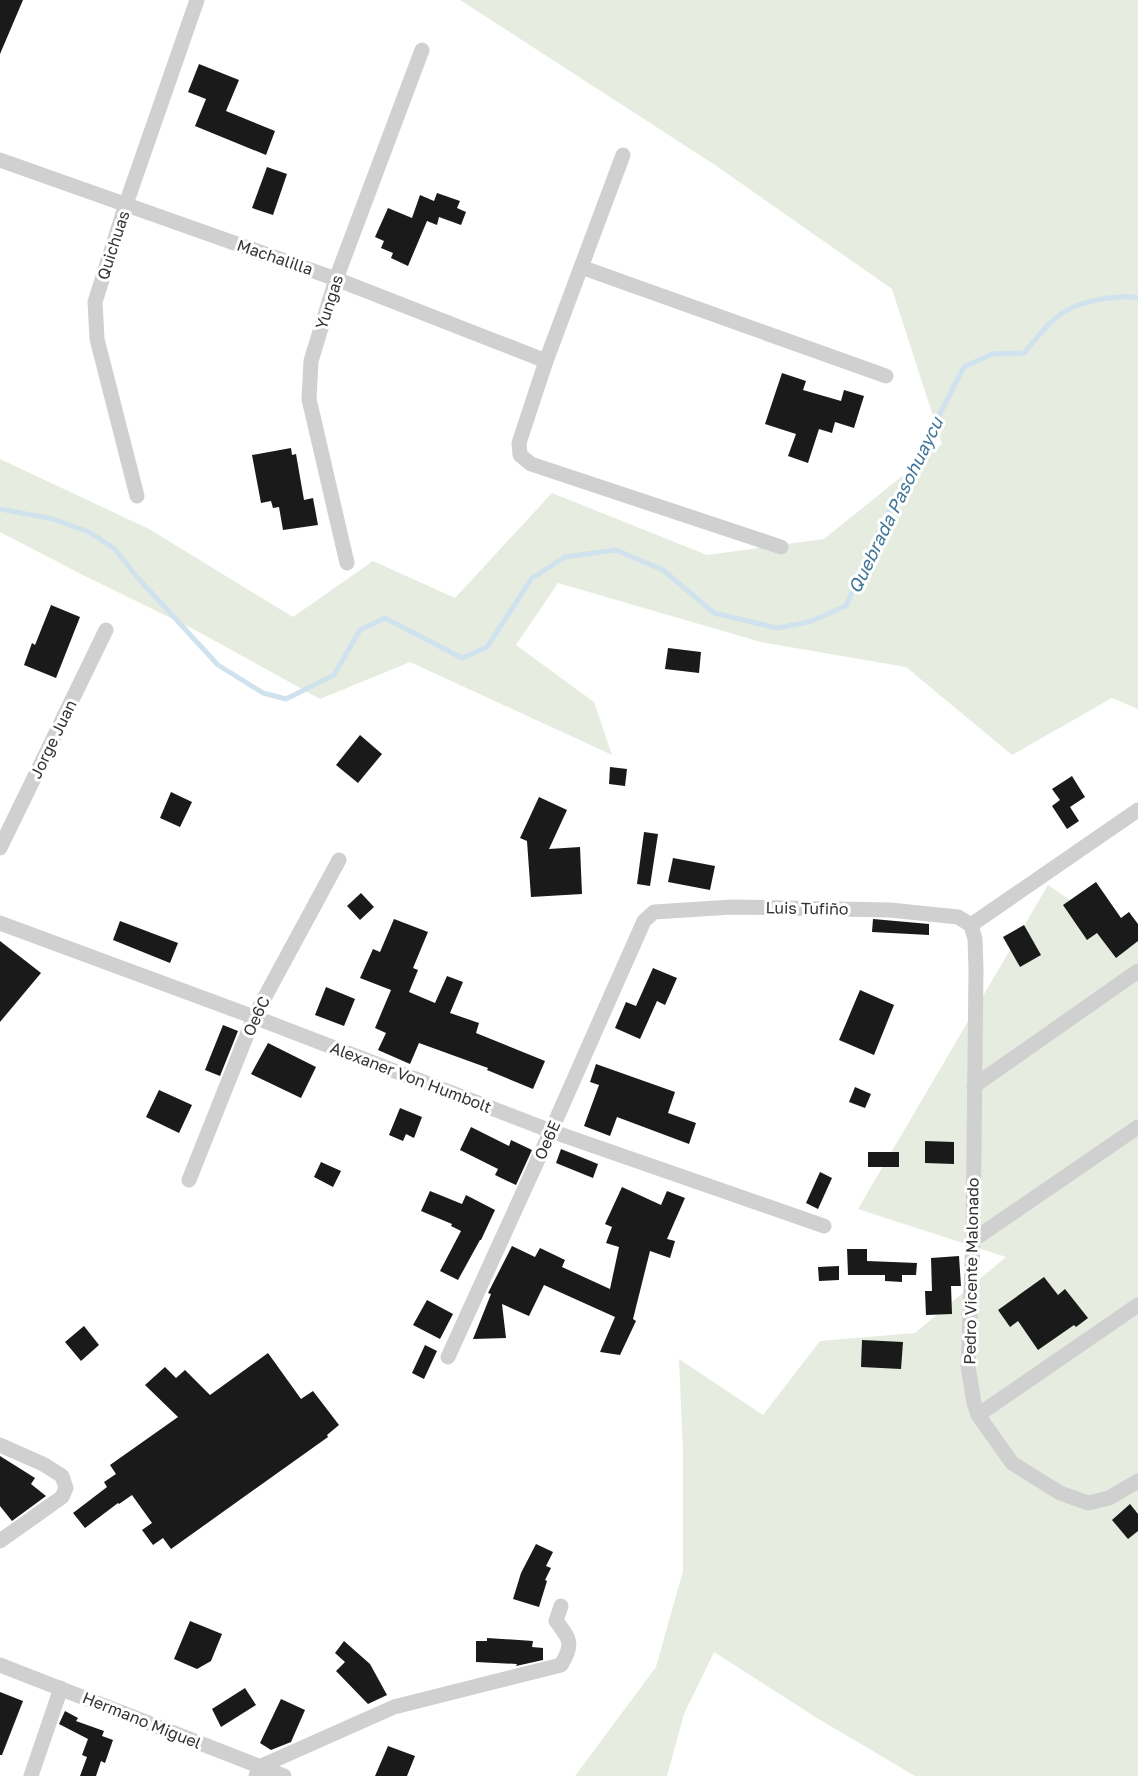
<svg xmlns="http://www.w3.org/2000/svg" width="1138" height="1776" font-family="'Golos Text',sans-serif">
	<rect width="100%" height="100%" fill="#fff"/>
	<g fill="#e6ecdf">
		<path d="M 460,0 L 1138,0 L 1138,709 L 1112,698 L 1012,755 L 906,667 L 761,642 L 558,583 L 516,645 L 594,702 L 612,755 L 410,662 L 320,699 L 197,631 L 81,574 L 0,532 L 0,459 L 149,529 L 293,617 L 373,561 L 455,598 L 552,493 L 707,555 L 824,539 L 942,444 L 892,289 L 715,165 Z"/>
		<path d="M 1048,885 L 1123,937 L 1138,935 L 1138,1776 L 915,1776 L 817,1718 L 714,1652 L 684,1714 L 667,1776 L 575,1776 L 656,1667 L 683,1571 L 683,1451 L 679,1359 L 763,1415 L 820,1341 L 915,1333 L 1006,1257 L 858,1209 Z"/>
	</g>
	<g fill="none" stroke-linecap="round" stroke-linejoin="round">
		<path stroke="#cfe2ee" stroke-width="5" d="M 0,509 L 53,519 L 89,532 L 115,549 L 137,577 L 218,665 L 263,693 L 286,699 L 334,675 L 360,630 L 385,618 L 462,658 L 487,647 L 532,578 L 565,557 L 616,550 L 663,570 L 714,613 L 777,628 L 809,622 L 846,606 L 876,537 L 964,367 L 992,354 L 1024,353 C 1036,339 1048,322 1064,312 C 1080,301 1120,294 1138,298"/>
	</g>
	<g fill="#1a1a1a">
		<path d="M 0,0 L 23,0 L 0,54 Z"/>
		<path d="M 199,64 L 239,80 L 226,111 L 275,131 L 266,155 L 195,126 L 206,99 L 188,92 Z"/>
		<path d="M 267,167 L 287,174 L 273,215 L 252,208 Z"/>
		<path d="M 437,193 L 460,201 L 457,208 L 466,212 L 461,225 L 439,217 L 437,225 L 427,221 L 408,266 L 391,258 L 393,253 L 381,248 L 384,241 L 375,237 L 388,208 L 412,218 L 420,195 L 434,201 Z"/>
		<path d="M 782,373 L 806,381 L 803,390 L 841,401 L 844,390 L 864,396 L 854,428 L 835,422 L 832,433 L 819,429 L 808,463 L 788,456 L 796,434 L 765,424 Z"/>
		<path d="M 291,448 L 292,455 L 296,454 L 304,500 L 313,498 L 318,525 L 283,530 L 279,507 L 273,508 L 271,501 L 261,503 L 252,455 Z"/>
		<path d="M 51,605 L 80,617 L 56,678 L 24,665 L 32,643 L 35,645 Z"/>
		<path d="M 668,648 L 701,652 L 699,673 L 665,669 Z"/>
		<path d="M 360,735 L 382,754 L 358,783 L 336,765 Z"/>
		<path d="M 610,767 L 627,769 L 625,786 L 609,784 Z"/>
		<path d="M 1072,776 L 1085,797 L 1070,807 L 1079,821 L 1067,829 L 1052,806 L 1060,800 L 1052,789 Z"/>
		<path d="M 171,792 L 192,802 L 180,827 L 160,818 Z"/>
		<path d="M 539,797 L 567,810 L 549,849 L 580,847 L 582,894 L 531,897 L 527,841 L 520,838 Z"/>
		<path d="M 644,832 L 658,834 L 650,886 L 637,884 Z"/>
		<path d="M 673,858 L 715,866 L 710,890 L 668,882 Z"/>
		<path d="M 1096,882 L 1121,918 L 1129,912 L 1138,924 L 1138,941 L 1116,958 L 1097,933 L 1087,940 L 1063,905 Z"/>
		<path d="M 361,893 L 374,907 L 360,920 L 347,906 Z"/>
		<path d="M 394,919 L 428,932 L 413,968 L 418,970 L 409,992 L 435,1003 L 447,976 L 463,982 L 450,1013 L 479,1023 L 476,1033 L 545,1061 L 533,1089 L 487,1070 L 488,1068 L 419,1043 L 410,1064 L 378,1050 L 386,1033 L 375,1028 L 391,990 L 360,978 L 373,949 L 380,952 Z"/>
		<path d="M 873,919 L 929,924 L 929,935 L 872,932 Z"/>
		<path d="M 120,921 L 178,943 L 170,963 L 113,940 Z"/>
		<path d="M 1024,925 L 1041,955 L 1020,967 L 1003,937 Z"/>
		<path d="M 0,941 L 41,973 L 0,1022 Z"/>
		<path d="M 653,968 L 677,978 L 665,1005 L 657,1001 L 640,1039 L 615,1028 L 626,1002 L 636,1006 Z"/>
		<path d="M 326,987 L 355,999 L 344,1026 L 315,1015 Z"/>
		<path d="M 860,990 L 894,1005 L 874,1055 L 839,1040 Z"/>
		<path d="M 223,1025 L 238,1031 L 220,1076 L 205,1070 Z"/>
		<path d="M 268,1043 L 316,1067 L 301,1098 L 251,1074 Z"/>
		<path d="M 596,1064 L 675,1092 L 668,1113 L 696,1123 L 689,1144 L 617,1117 L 610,1136 L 584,1126 L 599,1085 L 590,1082 Z"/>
		<path d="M 855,1087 L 871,1094 L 865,1108 L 849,1102 Z"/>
		<path d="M 159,1090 L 192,1105 L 179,1133 L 146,1117 Z"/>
		<path d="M 400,1108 L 422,1117 L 414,1138 L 406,1134 L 403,1141 L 389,1135 Z"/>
		<path d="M 471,1127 L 509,1146 L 511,1140 L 532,1150 L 516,1185 L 495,1175 L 498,1169 L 460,1150 Z"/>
		<path d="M 925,1141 L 954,1142 L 954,1164 L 925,1163 Z"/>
		<path d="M 561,1149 L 598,1164 L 593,1178 L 556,1163 Z"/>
		<rect x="868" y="1152" width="31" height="15"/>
		<path d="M 321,1162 L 341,1171 L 333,1187 L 314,1177 Z"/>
		<path d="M 820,1172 L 832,1178 L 818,1209 L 806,1203 Z"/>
		<path d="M 622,1187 L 661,1205 L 667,1191 L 685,1198 L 667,1239 L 675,1241 L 670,1258 L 650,1251 L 633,1319 L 636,1321 L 620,1355 L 600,1352 L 615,1317 L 544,1285 L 529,1316 L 502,1304 L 506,1338 L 473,1339 L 491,1294 L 488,1293 L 512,1246 L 535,1257 L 540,1248 L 565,1260 L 562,1267 L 610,1289 L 619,1247 L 606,1243 L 612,1227 L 605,1224 Z"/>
		<path d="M 430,1191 L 462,1204 L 466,1195 L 495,1210 L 481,1240 L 480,1240 L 458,1280 L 440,1271 L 461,1231 L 451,1226 L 452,1224 L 421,1211 Z"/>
		<path d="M 847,1249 L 867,1249 L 867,1261 L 917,1263 L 916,1275 L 902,1275 L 902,1282 L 885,1281 L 885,1275 L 848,1275 Z"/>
		<path d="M 959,1256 L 961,1286 L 951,1286 L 952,1314 L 926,1315 L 925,1291 L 932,1291 L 931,1258 Z"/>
		<path d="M 839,1266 L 839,1280 L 819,1281 L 818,1267 Z"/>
		<path d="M 1044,1277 L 1058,1295 L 1065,1289 L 1088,1318 L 1076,1327 L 1074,1325 L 1038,1350 L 1018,1321 L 1010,1327 L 998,1310 Z"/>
		<path d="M 427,1300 L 453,1314 L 440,1339 L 413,1325 Z"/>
		<path d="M 84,1326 L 99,1345 L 81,1361 L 65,1342 Z"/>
		<path d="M 862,1340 L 903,1342 L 901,1369 L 861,1367 Z"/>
		<path d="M 425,1345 L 437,1351 L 424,1379 L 412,1373 Z"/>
		<path d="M 268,1353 L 301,1399 L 313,1391 L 339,1425 L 327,1435 L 328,1437 L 171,1549 L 163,1538 L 153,1545 L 142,1530 L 152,1523 L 132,1495 L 119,1504 L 118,1503 L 85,1528 L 73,1513 L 107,1487 L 104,1482 L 116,1474 L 110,1465 L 178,1417 L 145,1385 L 165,1367 L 176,1378 L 185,1370 L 210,1395 Z"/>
		<path d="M 0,1456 L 35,1478 L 31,1484 L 46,1496 L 12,1521 L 0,1506 Z"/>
		<path d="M 1130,1504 L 1138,1514 L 1138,1531 L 1128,1539 L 1112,1520 Z"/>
		<path d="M 536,1544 L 553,1552 L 546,1566 L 551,1568 L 545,1580 L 547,1581 L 539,1607 L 513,1599 L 521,1573 Z"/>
		<path d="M 190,1621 L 222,1634 L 211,1661 L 197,1669 L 174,1659 Z"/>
		<path d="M 487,1638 L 533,1641 L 532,1647 L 543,1648 L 543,1660 L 516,1666 L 517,1664 L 476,1662 L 476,1641 L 487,1641 Z"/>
		<path d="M 344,1641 L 370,1664 L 387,1695 L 368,1704 L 336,1671 L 345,1662 L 335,1653 Z"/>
		<path d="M 245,1688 L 256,1705 L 221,1727 L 212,1709 Z"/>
		<path d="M 0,1692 L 23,1701 L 2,1755 L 0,1755 Z"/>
		<path d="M 281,1699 L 305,1710 L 291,1742 L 271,1750 L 260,1743 Z"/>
		<path d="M 65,1711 L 78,1718 L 76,1721 L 104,1731 L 102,1736 L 113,1740 L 105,1763 L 101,1761 L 96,1776 L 80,1776 L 87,1757 L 82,1755 L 88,1739 L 59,1724 Z"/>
		<path d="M 388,1746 L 415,1756 L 407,1776 L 375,1776 Z"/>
	</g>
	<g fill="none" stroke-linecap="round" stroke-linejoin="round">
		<g stroke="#d0d0d0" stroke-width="15">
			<path d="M 623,155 L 546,361 L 519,443 L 520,455 L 531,464 L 781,547"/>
			<path d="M 0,160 L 336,279 L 546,361"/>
			<path d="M 581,267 L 886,376"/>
			<path d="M 137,496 L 97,339 L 95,302 L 126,204 L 197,0"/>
			<path d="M 347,563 L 309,399 L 311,361 L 336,279 L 422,50"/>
			<path d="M 0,848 L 106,630"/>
			<path d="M 0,923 L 254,1017 L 551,1131 L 824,1226"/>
			<path d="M 971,925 L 975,939 L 976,969 L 973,1240 L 968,1366 L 974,1403 L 978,1415 L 1012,1463 L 1060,1493 L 1088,1503 L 1109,1498 L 1138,1481"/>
			<path d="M 971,925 L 1138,810"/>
			<path d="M 974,1086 L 1138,971"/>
			<path d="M 189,1180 L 254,1017 L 339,860"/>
			<path d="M 973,1240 L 1138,1127"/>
			<path d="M 448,1357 L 551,1131 L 644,921 L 654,912 L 732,907 L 890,910 L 958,917 L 971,925"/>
			<path d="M 978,1415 L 1138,1305"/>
			<path d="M 0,1445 L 43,1464 L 62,1476 L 66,1488 L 62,1497 L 0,1541"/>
			<path d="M 0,1665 L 284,1776"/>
			<path d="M 31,1776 L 61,1688"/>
			<path d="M 256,1776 L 259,1767 L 394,1707 L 561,1665 C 574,1644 570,1639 556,1621 L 561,1606"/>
		</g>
	</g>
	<g text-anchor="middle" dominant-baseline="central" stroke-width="6" stroke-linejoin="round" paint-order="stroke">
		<g font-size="16" fill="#333" stroke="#fff">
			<text transform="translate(113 245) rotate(-72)">Quichuas</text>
			<text transform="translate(275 257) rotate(19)">Machalilla</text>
			<text transform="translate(329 302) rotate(-72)">Yungas</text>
			<text transform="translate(53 739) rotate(-64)">Jorge Juan</text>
			<text transform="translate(807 908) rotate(1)">Luis Tufiño</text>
			<text transform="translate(256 1016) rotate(-65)">Oe6C</text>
			<text transform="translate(411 1077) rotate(21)">Alexaner Von Humbolt</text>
			<text transform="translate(547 1140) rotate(-66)">Oe6E</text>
			<text transform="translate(971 1271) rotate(-89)">Pedro Vicente Malonado</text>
			<text transform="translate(142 1720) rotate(22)">Hermano Miguel</text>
		</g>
		<g font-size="18" font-style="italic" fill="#3f7597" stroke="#fff">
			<text transform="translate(895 505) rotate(-64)">Quebrada Pasohuaycu</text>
		</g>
	</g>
</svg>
